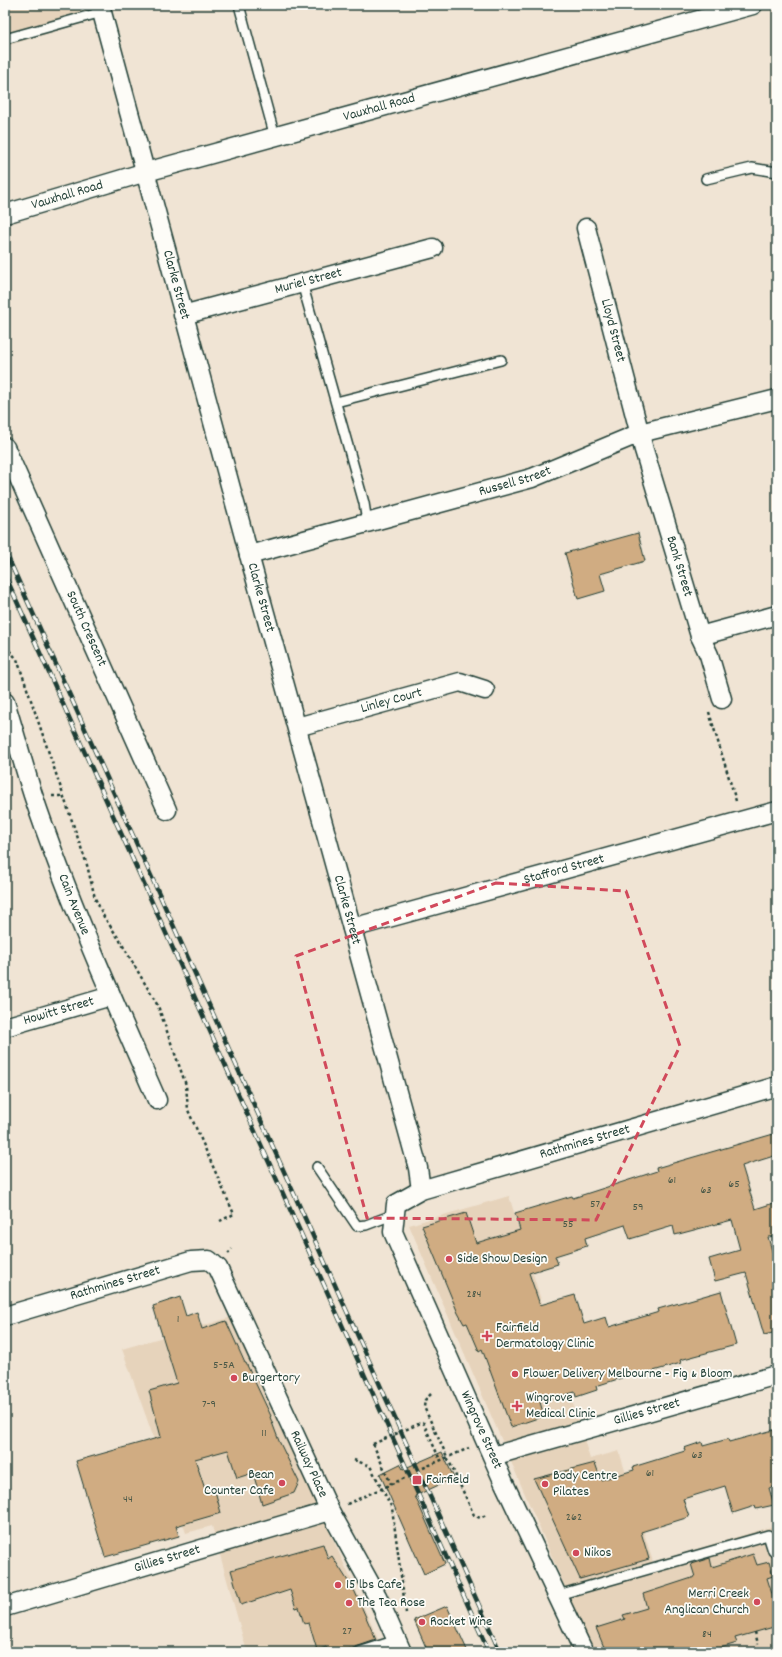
<svg xmlns="http://www.w3.org/2000/svg" width="782" height="1657" font-family="Dekko,sans-serif">
	<rect width="100%" height="100%" fill="#f0e4d4"/>
	<filter id="ink" filterUnits="userSpaceOnUse"><feTurbulence type="fractalNoise" baseFrequency=".025" numOctaves="2"/><feDisplacementMap in="SourceGraphic" scale="8" xChannelSelector="R" yChannelSelector="G"/><feConvolveMatrix kernelMatrix="1 2 1 2 8 2 1 2 1" color-interpolation-filters="sRGB"/></filter>
	<g filter="url(#ink)">
		<g fill="#e6d3bb">
			<path d="M 5,5 L 85,5 L 90,21 L 5,46 Z"/>
			<path d="M 509,1196 L 590,1459 L 619,1451 L 653,1562 L 777,1525 L 777,1652 L 593,1652 L 409,1225 Z"/>
			<path d="M 232,1317 L 384,1652 L 247,1652 L 212,1526 L 186,1533 L 164,1467 L 122,1349 Z"/>
		</g>
		<g fill="#d0ac82" stroke="#1f3d34">
			<path d="M 638,533 L 645,561 L 600,574 L 605,591 L 578,599 L 565,553 Z"/>
			<path d="M 777,1133 L 777,1155 L 742,1166 L 755,1209 L 777,1202 L 777,1236 L 768,1237 L 777,1268 L 777,1332 L 764,1335 L 746,1273 L 715,1281 L 709,1259 L 740,1250 L 732,1220 L 675,1235 L 673,1226 L 630,1239 L 625,1225 L 585,1238 L 587,1246 L 555,1256 L 558,1264 L 529,1273 L 540,1305 L 575,1295 L 584,1324 L 606,1317 L 609,1327 L 659,1312 L 658,1309 L 721,1291 L 736,1345 L 680,1360 L 681,1363 L 643,1374 L 638,1375 L 637,1373 L 596,1386 L 597,1390 L 576,1397 L 575,1392 L 540,1402 L 544,1416 L 511,1427 L 482,1349 L 479,1351 L 467,1323 L 464,1324 L 458,1313 L 422,1226 L 466,1213 L 476,1243 L 520,1230 L 515,1213 L 572,1196 L 573,1198 L 657,1171 L 656,1168 Z"/>
			<path d="M 180,1297 L 186,1316 L 197,1312 L 202,1329 L 226,1321 L 245,1363 L 246,1363 L 271,1416 L 270,1417 L 279,1441 L 299,1482 L 294,1493 L 262,1504 L 253,1473 L 237,1478 L 228,1450 L 195,1459 L 205,1489 L 214,1487 L 221,1513 L 176,1526 L 179,1536 L 105,1557 L 76,1461 L 161,1437 L 149,1391 L 177,1383 L 153,1306 Z"/>
			<path d="M 777,1429 L 777,1486 L 769,1488 L 774,1505 L 756,1509 L 755,1506 L 733,1513 L 725,1486 L 683,1499 L 689,1517 L 641,1532 L 649,1559 L 580,1579 L 534,1479 L 595,1463 L 601,1480 L 634,1470 L 633,1467 L 685,1451 L 684,1448 L 702,1442 L 703,1446 L 728,1439 L 729,1442 Z"/>
			<path d="M 442,1452 L 454,1478 L 415,1496 L 445,1564 L 424,1574 L 380,1474 L 400,1464 L 403,1469 Z"/>
			<path d="M 323,1544 L 328,1559 L 332,1556 L 355,1592 L 376,1640 L 341,1652 L 328,1652 L 326,1647 L 317,1650 L 309,1623 L 304,1624 L 299,1607 L 296,1608 L 290,1590 L 278,1594 L 277,1593 L 241,1605 L 231,1570 Z"/>
			<path d="M 753,1554 L 757,1565 L 769,1562 L 773,1576 L 767,1578 L 777,1610 L 777,1626 L 735,1638 L 737,1643 L 707,1652 L 606,1652 L 596,1628 L 625,1619 L 623,1615 L 647,1608 L 643,1594 L 695,1577 L 691,1564 L 710,1558 L 712,1567 Z"/>
			<path d="M 447,1606 L 468,1652 L 428,1652 L 414,1620 Z"/>
		</g>
		<g fill="none" stroke-linecap="round" stroke-linejoin="round">
			<g stroke="#1f3d34" stroke-width="12">
				<g id="lane">
					<path d="M 239,5 L 275,137"/>
					<path d="M 5,39 L 102,12"/>
					<path d="M 706,179 L 752,168 L 777,172"/>
					<path d="M 302,283 L 364,503 L 367,522"/>
					<path d="M 336,402 L 501,360"/>
					<path d="M 317,1167 L 357,1226 L 366,1225 L 395,1214"/>
					<path d="M 558,1595 L 768,1535 L 773,1551"/>
					<path d="M 359,1652 L 397,1640"/>
				</g>
			</g>
			<g stroke="#1f3d34" stroke-width="21">
				<g id="street">
					<path id="s1" d="M 100,5 L 249,555 L 418,1168 L 421,1190"/>
					<path id="s2" d="M 5,214 L 146,172 L 753,5"/>
					<path id="s3" d="M 586,228 L 644,450 L 700,636 L 709,655 L 722,699"/>
					<path id="s4" d="M 183,315 L 433,248"/>
					<path id="s5" d="M 5,447 L 167,810"/>
					<path id="s6" d="M 249,555 L 532,478 L 640,433 L 777,399"/>
					<path d="M 700,636 L 777,615"/>
					<path id="s7" d="M 5,702 C 15,733 23,764 33,795 C 68,899 113,1000 157,1100"/>
					<path id="s8" d="M 297,727 L 460,682 L 485,690"/>
					<path id="s9" d="M 352,928 L 777,811"/>
					<path id="s10" d="M 5,1027 L 111,996"/>
					<path id="s11" d="M 5,1316 L 191,1261 L 209,1260 L 218,1268 L 330,1511 L 377,1596 L 402,1652"/>
					<path id="s12" d="M 493,1456 L 777,1375"/>
					<path id="s13" d="M 5,1607 L 330,1511"/>
					<path id="s14" d="M 584,1652 L 504,1483 L 393,1232 L 396,1204 L 421,1190 L 777,1086"/>
				</g>
			</g>
			<g stroke="#1f3d34" stroke-width="2.5" stroke-dasharray="3 3" stroke-linecap="butt">
				<path d="M 5,646 L 17,659 L 87,865 L 95,898 L 104,917 L 119,939 L 158,1006 L 186,1085 L 188,1110 L 234,1214 L 220,1221"/>
				<path d="M 709,712 L 736,801"/>
				<path d="M 52,796 L 64,796"/>
				<path d="M 228,1254 L 232,1249"/>
				<path d="M 431,1394 L 425,1400 L 424,1407 L 474,1515 L 480,1518 L 486,1515"/>
				<path d="M 423,1422 L 440,1460"/>
				<path d="M 373,1444 L 391,1484"/>
				<path d="M 354,1460 L 370,1466 L 392,1508 L 406,1613"/>
				<path d="M 423,1468 L 469,1448"/>
				<path d="M 347,1504 L 405,1478"/>
				<path d="M 777,1594 L 777,1595"/>
				<path d="M 755,1632 L 758,1644"/>
			</g>
			<use href="#lane" stroke="#fdfcf7" stroke-width="9"/>
			<use href="#street" stroke="#fdfcf7" stroke-width="18"/>
			<g stroke="#1f3d34" stroke-width="4.5">
				<g id="rail">
					<path d="M 5,551 L 500,1652"/>
					<path d="M 5,575 L 489,1652"/>
				</g>
			</g>
			<use href="#rail" stroke="#fdfcf7" stroke-width="3" stroke-dasharray="9" stroke-linecap="butt"/>
			<path stroke="#1f3d34" stroke-width="2.5" stroke-dasharray="3 3" stroke-linecap="butt" d="M 373,1444 L 423,1422"/>
		</g>
	</g>
	<path fill="none" stroke="#d1495b" stroke-width="3" stroke-dasharray="8 5" stroke-linejoin="round" d="M 496,883 L 626,891 L 680,1046 L 596,1220 L 367,1218 L 296,956 Z"/>
	<g fill="#d1495b" stroke="#fdfcf7" stroke-width="1.5">
		<circle cx="449" cy="1259" r="4"/>
		<path d="M485 1330h4v4h4v4h-4v4h-4v-4h-4v-4h4z"/>
		<circle cx="515" cy="1374" r="4"/>
		<circle cx="234" cy="1378" r="4"/>
		<path d="M515 1400h4v4h4v4h-4v4h-4v-4h-4v-4h4z"/>
		<rect x="412" y="1475" width="10" height="10" rx="2"/>
		<circle cx="282" cy="1483" r="4"/>
		<circle cx="545" cy="1484" r="4"/>
		<circle cx="576" cy="1553" r="4"/>
		<circle cx="338" cy="1585" r="4"/>
		<circle cx="757" cy="1602" r="4"/>
		<circle cx="349" cy="1603" r="4"/>
		<circle cx="422" cy="1622" r="4"/>
	</g>
	<g text-anchor="middle" dominant-baseline="central" stroke-width="3.5" stroke-linejoin="round" paint-order="stroke">
		<g font-size="12" fill="#4b5948">
			<text x="672" y="1180">61</text>
			<text x="734" y="1184">65</text>
			<text x="706" y="1190">63</text>
			<text x="595" y="1204">57</text>
			<text x="638" y="1207">59</text>
			<text x="568" y="1224">55</text>
			<text x="474" y="1294">284</text>
			<text x="178" y="1319">1</text>
			<text x="224" y="1365">5-5A</text>
			<text x="209" y="1404">7-9</text>
			<text x="264" y="1433">11</text>
			<text x="697" y="1455">63</text>
			<text x="650" y="1473">61</text>
			<text x="128" y="1499">44</text>
			<text x="574" y="1517">262</text>
			<text x="347" y="1631">27</text>
			<text x="707" y="1634">84</text>
		</g>
		<g font-size="14" fill="#1f3d34" stroke="#fdfcf7">
			<text stroke="none"><textPath href="#s2" startOffset="389">Vauxhall Road</textPath></text>
			<text stroke="none"><textPath href="#s2" startOffset="65">Vauxhall Road</textPath></text>
			<text stroke="none"><textPath href="#s4" startOffset="130">Muriel Street</textPath></text>
			<text stroke="none"><textPath href="#s1" startOffset="290">Clarke Street</textPath></text>
			<text stroke="none"><textPath href="#s3" startOffset="106">Lloyd Street</textPath></text>
			<text stroke="none"><textPath href="#s6" startOffset="276">Russell Street</textPath></text>
			<text stroke="none"><textPath href="#s3" startOffset="351">Bank Street</textPath></text>
			<text stroke="none"><textPath href="#s1" startOffset="614">Clarke Street</textPath></text>
			<text stroke="none"><textPath href="#s5" startOffset="199">South Crescent</textPath></text>
			<text stroke="none"><textPath href="#s8" startOffset="98">Linley Court</textPath></text>
			<text stroke="none"><textPath href="#s9" startOffset="220">Stafford Street</textPath></text>
			<text stroke="none"><textPath href="#s7" startOffset="214">Cain Avenue</textPath></text>
			<text stroke="none"><textPath href="#s1" startOffset="938">Clarke Street</textPath></text>
			<text stroke="none"><textPath href="#s10" startOffset="56">Howitt Street</textPath></text>
			<text stroke="none"><textPath href="#s14" startOffset="689">Rathmines Street</textPath></text>
			<text stroke="none"><textPath href="#s11" startOffset="115">Rathmines Street</textPath></text>
			<text stroke="none"><textPath href="#s12" startOffset="160">Gillies Street</textPath></text>
			<text transform="translate(481 1430) rotate(66)">Wingrove Street</text>
			<text stroke="none"><textPath href="#s11" startOffset="440">Railway Place</textPath></text>
			<text stroke="none"><textPath href="#s13" startOffset="169">Gillies Street</textPath></text>
		</g>
		<g font-size="14" fill="#1f3d34" stroke="#fdfcf7" text-anchor="start">
			<text x="457" y="1259">Side Show Design</text>
			<text x="496" y="1328">Fairfield<tspan x="496" dy="16">Dermatology Clinic</tspan></text>
			<text x="523" y="1374">Flower Delivery Melbourne - Fig &amp; Bloom</text>
			<text x="242" y="1378">Burgertory</text>
			<text x="526" y="1398">Wingrove<tspan x="526" dy="16">Medical Clinic</tspan></text>
			<text x="274" y="1475" text-anchor="end">Bean<tspan x="274" dy="16">Counter Cafe</tspan></text>
			<text x="553" y="1476">Body Centre<tspan x="553" dy="16">Pilates</tspan></text>
			<text x="426" y="1480">Fairfield</text>
			<text x="584" y="1553">Nikos</text>
			<text x="346" y="1585">15 lbs Cafe</text>
			<text x="749" y="1594" text-anchor="end">Merri Creek<tspan x="749" dy="16">Anglican Church</tspan></text>
			<text x="357" y="1603">The Tea Rose</text>
			<text x="430" y="1622">Rocket Wine</text>
		</g>
	</g>
	<rect width="782" height="1657" fill="none" stroke="#fdfcf7" stroke-width="20"/>
	<rect x="10" y="10" width="762" height="1637" fill="none" stroke="#1f3d34" stroke-width="1.5" filter="url(#ink)"/>
</svg>
